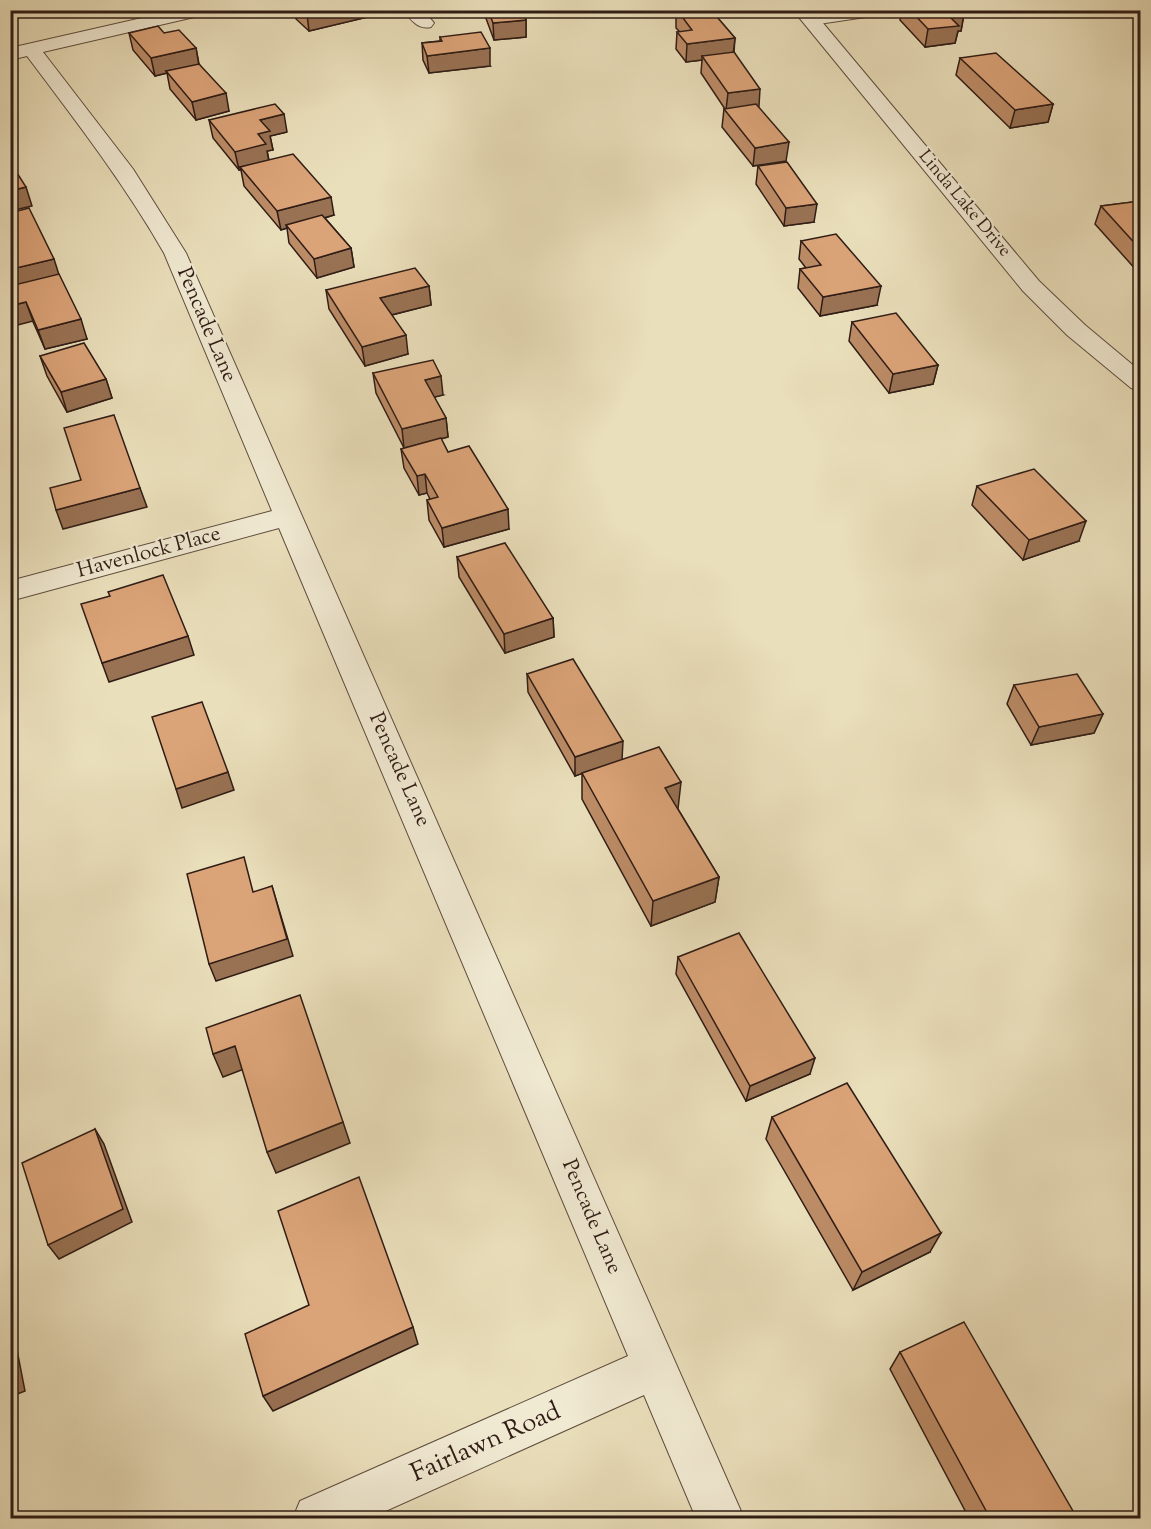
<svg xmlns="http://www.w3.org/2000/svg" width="1151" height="1529" font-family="'Sorts Mill Goudy',serif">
	<rect width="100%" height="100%" fill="#eadfbb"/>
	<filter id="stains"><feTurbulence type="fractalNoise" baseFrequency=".00333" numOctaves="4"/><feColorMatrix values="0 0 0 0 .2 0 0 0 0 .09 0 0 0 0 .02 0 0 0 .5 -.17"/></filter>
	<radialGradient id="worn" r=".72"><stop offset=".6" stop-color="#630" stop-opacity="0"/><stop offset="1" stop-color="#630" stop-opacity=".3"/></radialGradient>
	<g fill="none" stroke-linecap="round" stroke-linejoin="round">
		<g stroke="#5e4d3e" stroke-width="2">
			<path id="lane" d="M 880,10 L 913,10 L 812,25 L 807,22 L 812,19 Z"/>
		</g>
		<g stroke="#5e4d3e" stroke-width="2">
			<g id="street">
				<path d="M 177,10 L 212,10 L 203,15 L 43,52 L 133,169 L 186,253 L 744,1518 L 696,1518 L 644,1395 L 370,1518 L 293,1518 L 300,1501 L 628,1356 L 279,528 L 10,601 L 10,581 L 272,511 L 164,253 C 124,183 75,120 27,56 L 10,60 L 10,48 Z"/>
				<path d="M 403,10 L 423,10 L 434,23 L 431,27 C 418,30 411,20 403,10 Z"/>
				<path d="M 793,10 L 812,10 L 1039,281 L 1085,325 L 1140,371 L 1140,391 L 1131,388 L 1067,335 L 1023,291 Z"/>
			</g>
		</g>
		<use href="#lane" fill="#f1ead3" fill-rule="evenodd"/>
		<use href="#street" fill="#f1ead3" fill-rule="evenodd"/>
	</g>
	<g fill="#bc8c67" stroke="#2f1c15" stroke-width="1.5">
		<path d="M 295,10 L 371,10 L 372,16 L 309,31 L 296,19 Z"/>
		<path d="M 483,10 L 522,10 L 526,20 L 526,37 L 494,40 L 484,13 Z"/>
		<path d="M 668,10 L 711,10 L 735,38 L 734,52 L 758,106 L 786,161 L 753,166 L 722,127 L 724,109 L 725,109 L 701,73 L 702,60 L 686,62 L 676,49 L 677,32 L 679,31 L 676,28 L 676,14 L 671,14 Z"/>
		<path d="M 902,10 L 961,10 L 964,14 L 961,31 L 958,31 L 955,43 L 925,47 L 900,20 Z"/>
		<path d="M 129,33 L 164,33 L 196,48 L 199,64 L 229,111 L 196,120 L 170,89 L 167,73 L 155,76 L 133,50 Z"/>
		<path d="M 440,37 L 490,66 L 429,73 L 423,60 L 422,43 L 440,41 Z"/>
		<path d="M 960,58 L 1053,104 L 1048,122 L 1010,128 L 956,75 Z"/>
		<path d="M 209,120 L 287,132 L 270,136 L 273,150 L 267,151 L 269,160 L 334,215 L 325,218 L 351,248 L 354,267 L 317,278 L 289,243 L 287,228 L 281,230 L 244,186 L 241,170 L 239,170 L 213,138 Z"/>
		<path d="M 758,166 L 814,222 L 784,226 L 756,184 Z"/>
		<path d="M 1140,201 L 1140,271 L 1138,272 L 1095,224 L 1101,206 Z"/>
		<path d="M 10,213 L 58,274 L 87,339 L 45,349 L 10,270 Z"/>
		<path d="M 801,241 L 877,305 L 820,316 L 798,288 L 800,269 L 806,268 L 799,259 Z"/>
		<path d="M 429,286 L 431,305 L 392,315 L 408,354 L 365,366 L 329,309 L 326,290 Z"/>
		<path d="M 852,322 L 938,365 L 933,384 L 889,393 L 849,341 Z"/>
		<path d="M 40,356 L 106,379 L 112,398 L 67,412 L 47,376 Z"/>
		<path d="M 373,373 L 443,395 L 434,397 L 446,418 L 448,437 L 441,439 L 448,452 L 509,529 L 444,547 L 429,520 L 427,500 L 430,499 L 427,493 L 419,495 L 404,468 L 401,449 L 404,448 L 376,393 Z"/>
		<path d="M 977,486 L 1079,541 L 1023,560 L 972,505 Z"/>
		<path d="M 457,557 L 553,618 L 554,637 L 505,653 L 459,577 Z"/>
		<path d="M 527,674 L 678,809 L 719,877 L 715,902 L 651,926 L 582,799 L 582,773 L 575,776 L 528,692 Z"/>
		<path d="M 1014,685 L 1103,714 L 1094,733 L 1031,745 L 1007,704 Z"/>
		<path d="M 678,957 L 810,1074 L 746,1101 L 676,974 Z"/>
		<path d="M 772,1117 L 930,1252 L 853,1290 L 766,1139 Z"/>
		<path d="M 900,1352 L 1077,1518 L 969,1518 L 890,1369 Z"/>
	</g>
	<g fill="#997254" stroke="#2f1c15" stroke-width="1.5">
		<path d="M 10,10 L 22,10 L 22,13 L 10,16 Z"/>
		<path d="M 320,10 L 371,10 L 372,16 L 309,31 L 307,14 Z"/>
		<path d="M 671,10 L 677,10 L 676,14 L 671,14 Z"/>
		<path d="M 964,14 L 961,31 L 958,31 L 955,43 L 925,47 L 928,29 L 949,16 Z"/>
		<path d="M 526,20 L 526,37 L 494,40 L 493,23 Z"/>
		<path d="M 735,38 L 733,55 L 702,56 L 702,60 L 686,62 L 687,44 Z"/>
		<path d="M 196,48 L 199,66 L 166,71 L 167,73 L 155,76 L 151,58 Z"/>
		<path d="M 490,48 L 490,66 L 429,73 L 427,56 Z"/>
		<path d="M 760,89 L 759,106 L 726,110 L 728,93 Z"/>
		<path d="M 226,93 L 229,111 L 196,120 L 192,102 Z"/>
		<path d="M 1053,104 L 1048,122 L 1010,128 L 1015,110 Z"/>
		<path d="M 284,114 L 287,132 L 270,136 L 273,150 L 267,151 L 269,162 L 240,167 L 241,170 L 239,170 L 235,152 L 258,134 L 260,120 Z"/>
		<path d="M 789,142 L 786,161 L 753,166 L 755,148 Z"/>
		<path d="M 26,187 L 32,206 L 10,211 L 10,191 Z"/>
		<path d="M 331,197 L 334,215 L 289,228 L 286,225 L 287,228 L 281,230 L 277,211 Z"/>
		<path d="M 817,204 L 814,222 L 784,226 L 786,208 Z"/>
		<path d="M 351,248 L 354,267 L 317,278 L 314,259 Z"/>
		<path d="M 54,259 L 60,278 L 19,288 L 12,269 Z"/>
		<path d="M 429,286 L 431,305 L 383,317 L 380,298 Z"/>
		<path d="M 881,286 L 877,305 L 820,316 L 823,297 Z"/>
		<path d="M 26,302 L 33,321 L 10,327 L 10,306 Z"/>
		<path d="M 81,319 L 87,339 L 45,349 L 38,330 Z"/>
		<path d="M 406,335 L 408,354 L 365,366 L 362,347 Z"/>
		<path d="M 938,365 L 933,384 L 889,393 L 893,374 Z"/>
		<path d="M 441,376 L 443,395 L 427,399 L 425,380 Z"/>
		<path d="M 106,379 L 112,398 L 67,412 L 61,392 Z"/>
		<path d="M 446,418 L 448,437 L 404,448 L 402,429 Z"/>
		<path d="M 425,474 L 427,493 L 419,495 L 417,476 Z"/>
		<path d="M 140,488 L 147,507 L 63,529 L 56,510 Z"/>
		<path d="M 508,509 L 509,529 L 444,547 L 442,528 Z"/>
		<path d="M 1086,521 L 1079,541 L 1023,560 L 1029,540 Z"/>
		<path d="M 553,618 L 554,637 L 505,653 L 504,634 Z"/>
		<path d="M 188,636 L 194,655 L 109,682 L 102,663 Z"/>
		<path d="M 1103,714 L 1094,733 L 1031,745 L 1039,727 Z"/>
		<path d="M 623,741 L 622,760 L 575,776 L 575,757 Z"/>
		<path d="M 228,772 L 234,790 L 182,808 L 176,789 Z"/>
		<path d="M 681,782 L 678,809 L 663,815 L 665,788 Z"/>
		<path d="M 719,877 L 715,902 L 651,926 L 653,901 Z"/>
		<path d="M 272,886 L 293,956 L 216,981 L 209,964 Z"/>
		<path d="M 235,1046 L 244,1069 L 223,1077 L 213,1054 Z"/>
		<path d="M 815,1058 L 810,1074 L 746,1101 L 750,1086 Z"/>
		<path d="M 343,1122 L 350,1143 L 276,1173 L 267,1152 Z"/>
		<path d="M 95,1129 L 104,1144 L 132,1222 L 59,1259 L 48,1245 Z"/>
		<path d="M 941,1233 L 930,1252 L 853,1290 L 862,1272 Z"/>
		<path d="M 10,1314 L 25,1391 L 10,1397 Z"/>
		<path d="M 413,1327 L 418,1344 L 273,1411 L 263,1396 Z"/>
	</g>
	<g fill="#dba378" stroke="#2f1c15" stroke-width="1.5">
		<path d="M 303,10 L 320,10 L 307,14 Z"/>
		<path d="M 488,10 L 522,10 L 526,20 L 493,23 Z"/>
		<path d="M 677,10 L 711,10 L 735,38 L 687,44 L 677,32 L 692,30 Z"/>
		<path d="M 910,10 L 961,10 L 964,14 L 949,16 L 959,26 L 928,29 Z"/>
		<path d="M 158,26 L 164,33 L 179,30 L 196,48 L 151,58 L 129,33 Z"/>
		<path d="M 481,32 L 490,48 L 427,56 L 422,43 L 442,41 L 440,37 Z"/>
		<path d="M 734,52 L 760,89 L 728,93 L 702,56 Z"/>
		<path d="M 996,53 L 1053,104 L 1015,110 L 960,58 Z"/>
		<path d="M 199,64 L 226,93 L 192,102 L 166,71 Z"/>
		<path d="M 275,104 L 284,114 L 260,120 L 270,131 L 258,134 L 266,144 L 235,152 L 209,120 Z"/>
		<path d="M 756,104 L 789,142 L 755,148 L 724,109 Z"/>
		<path d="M 293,154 L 331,197 L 277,211 L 240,167 Z"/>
		<path d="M 10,162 L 26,187 L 10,191 Z"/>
		<path d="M 787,162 L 817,204 L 786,208 L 758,166 Z"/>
		<path d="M 1140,201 L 1140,249 L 1101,206 Z"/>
		<path d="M 29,208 L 54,259 L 12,269 L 10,266 L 10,213 Z"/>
		<path d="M 322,215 L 351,248 L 314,259 L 286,225 Z"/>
		<path d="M 836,234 L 881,286 L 823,297 L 800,269 L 821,265 L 801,241 Z"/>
		<path d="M 415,268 L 429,286 L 380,298 L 406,335 L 362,347 L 326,290 Z"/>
		<path d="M 59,274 L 81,319 L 38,330 L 26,302 L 10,306 L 10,286 Z"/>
		<path d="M 896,313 L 938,365 L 893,374 L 852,322 Z"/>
		<path d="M 84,343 L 106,379 L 61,392 L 40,356 Z"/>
		<path d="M 433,360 L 441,376 L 425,380 L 446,418 L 402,429 L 373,373 Z"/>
		<path d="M 114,415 L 140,488 L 56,510 L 50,488 L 81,480 L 64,428 Z"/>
		<path d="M 441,438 L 448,452 L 469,446 L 508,509 L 442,528 L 427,500 L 438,497 L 425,474 L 417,476 L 401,449 Z"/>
		<path d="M 1034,469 L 1086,521 L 1029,540 L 977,486 Z"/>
		<path d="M 505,543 L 553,618 L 504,634 L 457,557 Z"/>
		<path d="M 163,575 L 188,636 L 102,663 L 81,604 L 110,596 L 108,592 Z"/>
		<path d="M 573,659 L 623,741 L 575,757 L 527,674 Z"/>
		<path d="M 1077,674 L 1103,714 L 1039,727 L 1014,685 Z"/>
		<path d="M 202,702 L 228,772 L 176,789 L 152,717 Z"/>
		<path d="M 659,747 L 681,782 L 665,788 L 719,877 L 653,901 L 582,773 Z"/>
		<path d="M 244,857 L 253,892 L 272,886 L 287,939 L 209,964 L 187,874 Z"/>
		<path d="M 739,933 L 815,1058 L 750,1086 L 678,957 Z"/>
		<path d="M 300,995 L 343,1122 L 267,1152 L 235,1046 L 213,1054 L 206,1028 Z"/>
		<path d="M 847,1083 L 941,1233 L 862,1272 L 772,1117 Z"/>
		<path d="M 95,1129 L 123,1209 L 48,1245 L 22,1163 Z"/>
		<path d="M 359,1177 L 413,1327 L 263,1396 L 245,1334 L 309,1305 L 278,1211 Z"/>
		<path d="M 964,1322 L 1077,1518 L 990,1518 L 900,1352 Z"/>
	</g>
	<g text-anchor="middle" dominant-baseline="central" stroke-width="4.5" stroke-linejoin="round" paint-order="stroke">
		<g font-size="18" fill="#2f1c15" stroke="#f1ead3">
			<text transform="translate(964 204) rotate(50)">Linda Lake Drive</text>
		</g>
		<g font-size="21" fill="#2f1c15" stroke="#f1ead3">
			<text transform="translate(206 325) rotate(67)">Pencade Lane</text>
			<text transform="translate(149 553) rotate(-15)">Havenlock Place</text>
			<text transform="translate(399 770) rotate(66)">Pencade Lane</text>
			<text transform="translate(591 1217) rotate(67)">Pencade Lane</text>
		</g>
		<g font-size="26" fill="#2f1c15" stroke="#f1ead3">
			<text transform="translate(486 1443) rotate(-24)">Fairlawn Road</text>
		</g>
	</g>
	<rect width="1151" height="1529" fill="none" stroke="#eadfbb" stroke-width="36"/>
	<rect x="12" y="12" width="1127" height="1505" fill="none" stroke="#2f1c15" stroke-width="3"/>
	<rect x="18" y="18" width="1115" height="1493" fill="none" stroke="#2f1c15" stroke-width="1.5"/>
	<rect width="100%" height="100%" filter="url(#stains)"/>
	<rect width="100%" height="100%" fill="url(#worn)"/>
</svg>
